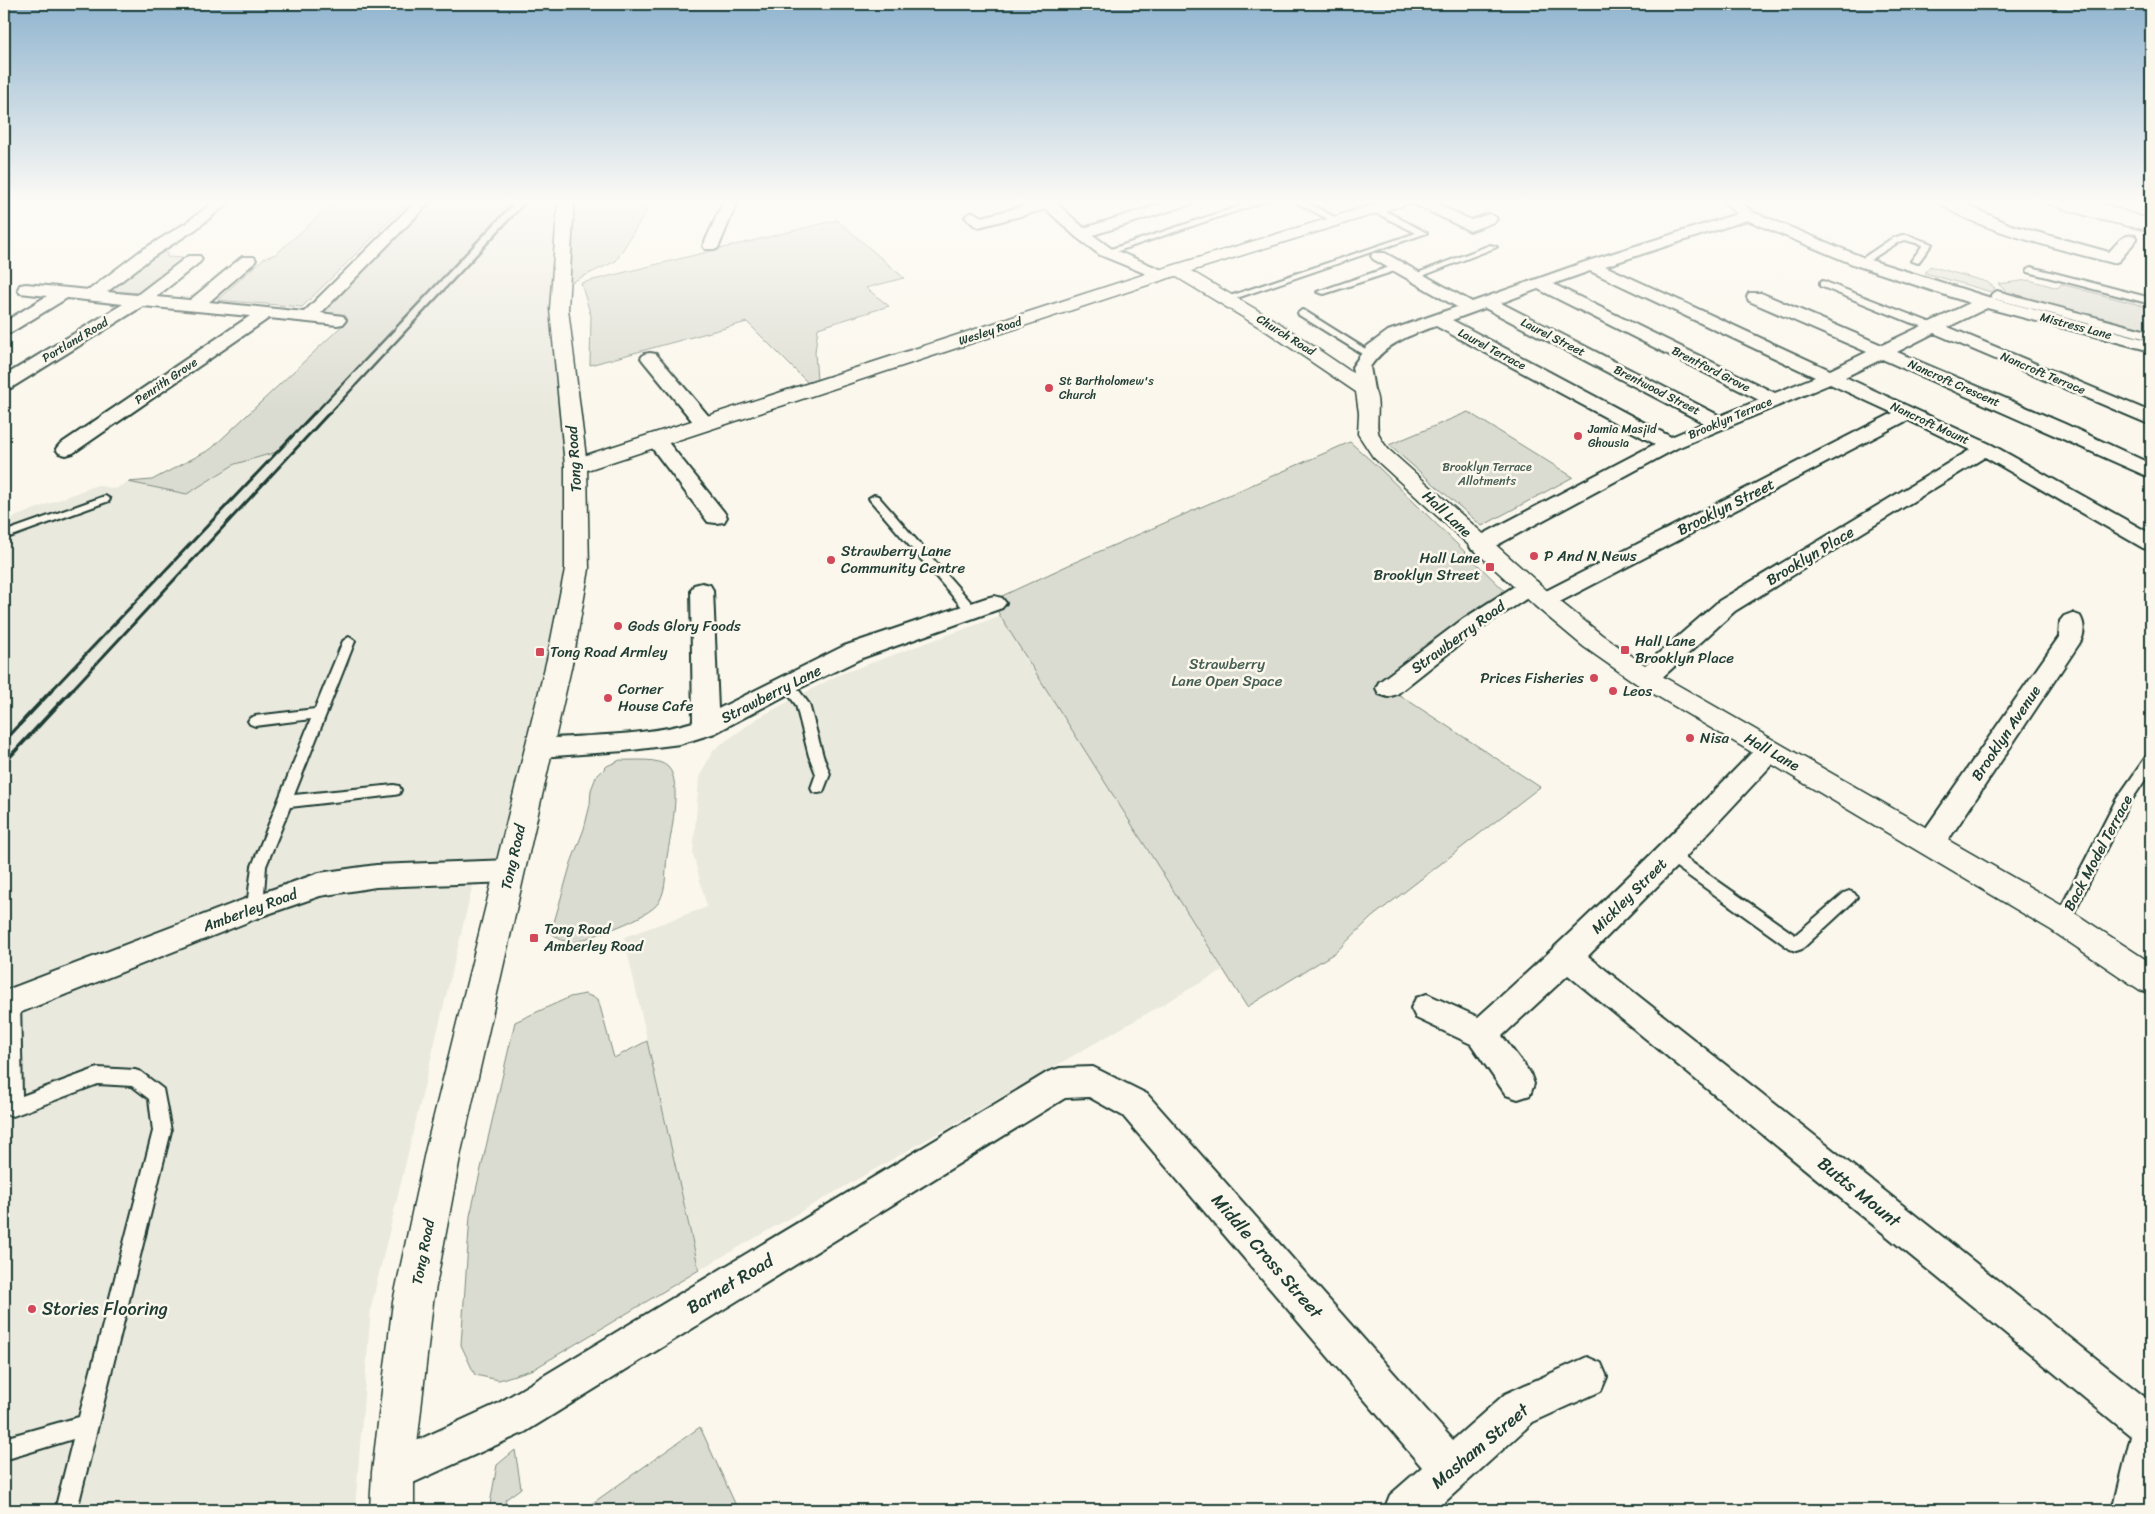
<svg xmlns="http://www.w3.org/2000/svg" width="2155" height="1514" font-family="Sriracha,sans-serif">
	<rect width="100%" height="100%" fill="#fbf7ec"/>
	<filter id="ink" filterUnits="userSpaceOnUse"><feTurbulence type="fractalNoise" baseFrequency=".02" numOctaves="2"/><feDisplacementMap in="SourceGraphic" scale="10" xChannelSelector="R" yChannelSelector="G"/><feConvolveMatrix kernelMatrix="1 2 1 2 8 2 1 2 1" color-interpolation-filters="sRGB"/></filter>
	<g filter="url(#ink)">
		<g fill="#eae9de">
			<path d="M 516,200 L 566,200 L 559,309 L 577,569 L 510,871 L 476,872 L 371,1307 L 355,1510 L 4,1510 L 4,521 L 97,485 L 115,489 L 128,482 L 187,494 L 235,464 L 280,451 Z"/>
			<path d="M 1000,616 L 1223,970 L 699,1270 L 624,937 L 707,907 L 693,854 L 699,778 L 713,750 L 758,718 L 838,675 Z"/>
		</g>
		<g fill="#dbdcd1" stroke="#7d8c82">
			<path d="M 337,200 L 411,200 L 302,307 L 217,300 L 264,258 L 276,254 Z"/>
			<path d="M 425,200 L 516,200 L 280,451 L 235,464 L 187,494 L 128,482 L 152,480 L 211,449 L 346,322 L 308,317 Z"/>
			<path d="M 566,200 L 653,200 L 616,261 L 559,288 Z"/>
			<path d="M 837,220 L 904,278 L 866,288 L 889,306 L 818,328 L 815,352 L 817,380 L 808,383 L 747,322 L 590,365 L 591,316 L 581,283 Z"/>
			<path d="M 156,252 L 167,252 L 167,257 L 185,258 L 145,291 L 140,293 L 110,291 L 109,287 Z"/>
			<path d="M 1930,266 L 1987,282 L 1995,288 L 1991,292 L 1925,273 Z"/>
			<path d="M 2029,280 L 2058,288 L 2061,284 L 2151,308 L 2151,334 L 2002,295 L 2005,290 L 1998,284 Z"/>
			<path d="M 1468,412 L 1573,477 L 1482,526 L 1389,445 Z"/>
			<path d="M 1350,442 L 1378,467 L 1512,598 L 1389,688 L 1540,787 L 1372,917 L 1336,952 L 1247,1007 L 1000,616 L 994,603 L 1002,596 L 1073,563 Z"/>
			<path d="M 620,760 C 634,761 658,757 668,767 C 683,782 670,838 667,857 C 665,872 667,888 659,902 C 648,919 593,936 573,943 L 561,940 L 551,933 L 571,863 L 584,829 L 590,805 L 591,790 L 596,777 L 607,766 Z"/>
			<path d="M 585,994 L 598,999 L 614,1058 L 647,1041 L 699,1270 L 534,1369 L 499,1380 L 475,1375 L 461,1345 L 470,1216 L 515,1022 L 570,997 Z"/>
			<path d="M 700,1427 L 738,1510 L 583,1510 Z"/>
			<path d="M 515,1450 L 521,1488 L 505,1500 L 508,1510 L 489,1510 L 497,1465 Z"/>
		</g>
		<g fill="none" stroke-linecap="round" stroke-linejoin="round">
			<g stroke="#1f3d34" stroke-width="4">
				<g id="service">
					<path d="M 1258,200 L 1269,200 L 1109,254 L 1102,252 Z"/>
					<path d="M 1292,200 L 1302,200 L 1342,221 L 1335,223 Z"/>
					<path d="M 1372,207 L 1378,207 L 1427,233 L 1231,300 L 1224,298 L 1416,233 L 1372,211 Z"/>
					<path d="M 1902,235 L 1908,235 L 1932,244 L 1918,263 L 1911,261 L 1923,245 L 1905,240 L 1897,243 L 1864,264 L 1857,262 L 1891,239 Z"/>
					<path d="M 1490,245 L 1497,247 L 1417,278 L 1410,276 Z"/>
					<path d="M 1398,264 L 1401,265 L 1401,269 L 1324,294 L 1317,292 Z"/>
					<path d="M 2031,267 L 2151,298 L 2151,304 L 2028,272 L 2027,270 Z"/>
					<path d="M 1823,281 L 1937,325 L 1939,327 L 1934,330 L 1909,322 L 1820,286 L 1820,282 Z"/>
					<path d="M 1302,310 L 1305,311 L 1375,355 L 1373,357 L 1367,357 L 1299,315 L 1298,313 Z"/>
					<path d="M 874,495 L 878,496 L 976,608 L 978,611 L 976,614 L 968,614 L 870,500 L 869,498 Z"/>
					<path d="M 105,496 L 110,499 L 109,501 L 4,539 L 4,532 Z"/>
					<path d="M 349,637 L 355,641 L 294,795 L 394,785 L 399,786 L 401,790 L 399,794 L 394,795 L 290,807 L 266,866 L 263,907 L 260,911 L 255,913 L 250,911 L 247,907 L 252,866 L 311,719 L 255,726 L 250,724 L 248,721 L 250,718 L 255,716 L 315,709 L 343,641 Z"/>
					<path d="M 787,680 L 792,681 L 809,704 L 823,756 L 830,774 L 823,792 L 818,793 L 813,792 L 811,788 L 816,774 L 809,756 L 796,705 L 781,684 L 782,681 Z"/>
					<path d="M 2151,756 L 2151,771 L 2127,807 L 2067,926 L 2062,927 L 2057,926 L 2054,921 L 2116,800 L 2146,757 Z"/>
					<path d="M 1670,849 L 1675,851 L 1795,935 L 1844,893 L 1849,891 L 1854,893 L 1857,897 L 1854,901 L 1802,949 L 1796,951 L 1790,949 L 1665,859 L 1663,855 L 1665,851 Z"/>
					<path d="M 12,995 L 18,997 L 20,1002 L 22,1096 L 98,1068 L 135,1070 L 141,1072 L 163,1089 L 171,1131 L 77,1510 L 55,1510 L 73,1439 L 4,1460 L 4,1438 L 79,1417 L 153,1131 L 149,1099 L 132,1086 L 98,1084 L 13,1116 L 7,1114 L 4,1108 L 4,1002 L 6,997 Z"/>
				</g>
			</g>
			<g stroke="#1f3d34" stroke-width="4">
				<path id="pedestrian" d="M 1997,291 L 2151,332 L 2151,340 L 1992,298 L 1991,295 Z"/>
			</g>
			<g stroke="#1f3d34" stroke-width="4">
				<g id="minor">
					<path d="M 216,200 L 232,200 L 196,229 L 151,258 L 107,292 L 137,295 L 188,256 L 200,256 L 202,259 L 200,262 L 156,297 L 190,300 L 242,257 L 254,257 L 256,260 L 254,263 L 209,302 L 304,312 L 417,200 L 432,200 L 321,313 L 343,316 L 346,320 L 343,324 L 337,325 L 269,318 L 73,453 L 66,455 L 59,453 L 56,449 L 59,445 L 250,316 L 143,306 L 11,388 L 4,390 L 4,376 L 123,304 L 67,298 L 10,333 L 4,334 L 4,322 L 47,296 L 20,293 L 18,289 L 20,285 L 26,284 L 89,290 L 139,252 L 186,223 Z"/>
					<path d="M 724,200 L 738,200 L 719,246 L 717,249 L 705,249 L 703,246 Z"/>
					<path d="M 1038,200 L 1053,200 L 1084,228 L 1174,200 L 1196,200 L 1194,203 L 1093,235 L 1112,249 L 1167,272 L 1169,275 L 1167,278 L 1161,280 L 1100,255 L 1076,237 L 1046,209 L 979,227 L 974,225 L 965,217 L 968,214 L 973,212 L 982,217 L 1039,202 Z"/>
					<path d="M 1410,200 L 1428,200 L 1471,220 L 1489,214 L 1494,216 L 1497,219 L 1494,222 L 1470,231 L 1412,203 Z"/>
					<path d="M 1721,200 L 1737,200 L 1753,212 L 1867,259 L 1991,298 L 2151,341 L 2151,351 L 1987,308 L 1948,327 L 2151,412 L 2151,425 L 1934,333 L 1897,352 L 2065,424 L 2151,464 L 2151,478 L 1882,359 L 1845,377 L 1992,445 L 2151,534 L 2151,550 L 2143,548 L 1985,457 L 1735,611 L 1655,684 L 1646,686 L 1637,684 L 1634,678 L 1637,672 L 1719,601 L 1970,450 L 1908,420 L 1552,606 L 1544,608 L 1536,606 L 1532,601 L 1536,596 L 1893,413 L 1830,384 L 1677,448 L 1488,550 L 1480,552 L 1472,550 L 1469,545 L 1472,540 L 1655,444 L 1436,326 C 1410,335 1386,343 1370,367 L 1374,390 L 1372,394 L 1365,396 L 1358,394 L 1356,390 L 1352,367 L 1366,347 L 1388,331 L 1457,307 L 1373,259 L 1371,256 L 1373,253 L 1385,253 L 1472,302 L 1585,262 L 1737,214 ZM 1747,220 L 1855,265 L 1970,303 L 1882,345 L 1761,293 L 1749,293 L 1747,297 L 1749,301 L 1867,352 L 1830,370 L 1605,266 ZM 1590,271 L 1815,377 L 1775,393 L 1553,284 ZM 1538,289 L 1759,400 L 1720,416 L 1501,303 ZM 1485,308 L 1704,423 L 1671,437 L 1452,320 Z"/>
					<path d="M 1938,200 L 1956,200 L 2011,225 L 2109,252 C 2117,244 2122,233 2135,236 L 2137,239 L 2119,261 L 2113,263 C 2081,255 1953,224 1938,200 Z"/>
					<path d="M 650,353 L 656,354 L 712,420 L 715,424 L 712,428 L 705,430 L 698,428 L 644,362 L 641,358 L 644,354 Z"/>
					<path d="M 656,434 L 663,436 L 724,512 L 727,517 L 724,522 L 716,523 L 708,522 L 646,440 L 649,436 Z"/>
					<path d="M 1529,580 L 1537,582 L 1540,587 L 1537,592 L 1479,629 L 1397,694 L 1388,697 L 1379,694 L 1376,688 L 1379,682 L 1463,619 L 1521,582 Z"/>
					<path d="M 702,583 L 710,585 L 713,590 L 718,709 L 844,646 L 986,598 L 994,596 L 1002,598 L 1006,603 L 1002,608 L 862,658 L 796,690 L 715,733 L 680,744 L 624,751 L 540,757 L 531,755 L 527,748 L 531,741 L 540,739 C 589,735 646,736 693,722 L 691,590 L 694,585 Z"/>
					<path d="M 2072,613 L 2080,616 C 2085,624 2085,635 2079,644 L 1941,851 L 1931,854 L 1921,851 L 1917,843 L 1921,835 L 2059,637 L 2060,621 L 2064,616 Z"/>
					<path d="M 1769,741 L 1778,744 L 1782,751 L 1778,758 L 1680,863 L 1588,956 L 2151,1402 L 2151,1510 L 2113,1510 L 2131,1436 L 1568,975 L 1502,1036 L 1530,1073 L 1534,1084 L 1530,1095 L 1518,1099 L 1506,1095 L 1471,1044 L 1416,1018 L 1411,1008 L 1416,998 L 1427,994 L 1478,1017 C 1576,930 1669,838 1760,744 Z"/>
					<path d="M 510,860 L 520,863 L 524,871 L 520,879 L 510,882 L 376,887 L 320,896 L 265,915 L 4,1019 L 4,991 L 245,899 L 319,873 L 376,865 Z"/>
					<path d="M 1093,1067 L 1147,1094 L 1453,1440 L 1505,1394 L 1587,1357 L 1601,1363 L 1607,1377 L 1601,1391 L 1533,1422 L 1436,1510 L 1384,1510 L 1390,1495 L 1422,1467 L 1123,1116 L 1089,1097 L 1065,1098 L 525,1432 L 393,1492 L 379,1486 L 373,1472 L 379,1458 L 497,1404 L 1048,1072 L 1060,1068 Z"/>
				</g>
			</g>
			<g stroke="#1f3d34" stroke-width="3">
				<g id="tertiary">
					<path d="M 1389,200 L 1413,200 L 1410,203 L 1191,271 L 1279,323 L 1372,386 C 1383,402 1374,422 1379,435 C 1381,440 1385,445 1388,449 L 1553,596 L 1602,635 L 1655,672 L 2073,912 L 2151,963 L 2151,994 L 2140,990 L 2051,930 L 1637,684 L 1584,647 L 1535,606 L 1373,457 L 1358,434 L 1359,413 L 1356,392 L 1266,331 L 1175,276 L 584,471 L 576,472 L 568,471 L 565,466 L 568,461 L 1155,271 Z"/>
					<path d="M 2042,200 L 2066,200 L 2110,213 L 2151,221 L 2151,231 L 2101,220 L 2045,203 Z"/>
				</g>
			</g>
			<g stroke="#1f3d34" stroke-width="3">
				<path id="secondary" d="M 558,200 L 574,200 L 568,309 L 587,466 L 589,569 L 574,655 L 461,1152 L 433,1302 L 414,1472 L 414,1510 L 370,1510 L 372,1472 L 393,1302 L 425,1152 L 548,655 L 565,569 L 565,466 L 550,309 Z"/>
			</g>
			<g stroke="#1f3d34" stroke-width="3">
				<path id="primary" d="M 2068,200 L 2091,200 L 2151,220 L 2151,230 L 2071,203 Z"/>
			</g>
			<use href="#service" fill="#fbf7ec" fill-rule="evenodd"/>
			<use href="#pedestrian" fill="#fbf7ec" fill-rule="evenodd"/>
			<use href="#minor" fill="#fbf7ec" fill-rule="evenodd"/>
			<use href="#tertiary" fill="#fbf7ec" fill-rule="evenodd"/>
			<use href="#secondary" fill="#fbf7ec" fill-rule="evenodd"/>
			<use href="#primary" fill="#fbf7ec" fill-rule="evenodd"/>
			<g stroke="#1f3d34" stroke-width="2.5">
				<path d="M 314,414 L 516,200"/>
				<path d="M 329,414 L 528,200"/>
			</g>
			<g stroke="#1f3d34" stroke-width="3">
				<path d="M 52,690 L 315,412"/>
				<path d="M 72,690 L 330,412"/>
			</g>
			<g stroke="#1f3d34" stroke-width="4">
				<path d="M 4,741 L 53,689"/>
				<path d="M 4,763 L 73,689"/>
			</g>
		</g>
	</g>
	<linearGradient id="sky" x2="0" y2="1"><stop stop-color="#90b4cf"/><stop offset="0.49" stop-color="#fdfbf6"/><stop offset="1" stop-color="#fdfbf6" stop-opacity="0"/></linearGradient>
	<rect width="2155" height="412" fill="url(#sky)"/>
	<g fill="#d1495b" stroke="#fbf7ec" stroke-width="2">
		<circle cx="1049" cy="388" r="5"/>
		<circle cx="1578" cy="436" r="5"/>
		<circle cx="1534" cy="556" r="5"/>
		<circle cx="831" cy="560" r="5"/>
		<rect x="1485" y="562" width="10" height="10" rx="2.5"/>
		<circle cx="618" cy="626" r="5"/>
		<rect x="1620" y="645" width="10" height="10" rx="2.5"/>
		<rect x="535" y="647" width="10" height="10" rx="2.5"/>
		<circle cx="1594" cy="678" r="5"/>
		<circle cx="1613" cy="691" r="5"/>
		<circle cx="608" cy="698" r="5"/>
		<circle cx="1690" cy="738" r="5"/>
		<rect x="529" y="933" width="10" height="10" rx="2.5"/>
		<circle cx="32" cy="1309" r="5"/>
	</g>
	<g text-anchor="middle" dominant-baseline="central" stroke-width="5" stroke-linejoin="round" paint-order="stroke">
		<g font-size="12" fill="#1f3d34" stroke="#fbf7ec">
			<text transform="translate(2076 326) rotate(15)">Mistress Lane</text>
			<text transform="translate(990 331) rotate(-18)">Wesley Road</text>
			<text transform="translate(1286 335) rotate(32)">Church Road</text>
			<text transform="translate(1553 337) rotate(27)">Laurel Street</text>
			<text transform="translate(75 340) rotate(-31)">Portland Road</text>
			<text transform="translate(1492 349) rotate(28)">Laurel Terrace</text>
			<text transform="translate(1711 369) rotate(27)">Brentford Grove</text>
			<text transform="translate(2043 373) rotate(23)">Nancroft Terrace</text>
			<text transform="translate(166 381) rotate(-34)">Penrith Grove</text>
			<text transform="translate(1954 383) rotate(24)">Nancroft Crescent</text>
			<text transform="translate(1657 390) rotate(27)">Brentwood Street</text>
			<text transform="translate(1730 418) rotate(-23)">Brooklyn Terrace</text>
			<text transform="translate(1930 423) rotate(25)">Nancroft Mount</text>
		</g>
		<g font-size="12" fill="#1f3d34" stroke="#fbf7ec" text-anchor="start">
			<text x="1059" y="381">St Bartholomew's<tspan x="1059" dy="14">Church</tspan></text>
			<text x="1588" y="429">Jamia Masjid<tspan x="1588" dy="14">Ghousia</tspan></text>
		</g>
		<g font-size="12" fill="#455d53" stroke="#fbf7ec">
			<text x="1487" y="467">Brooklyn Terrace<tspan x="1487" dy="14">Allotments</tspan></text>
		</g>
		<g font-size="15" fill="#1f3d34" stroke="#fbf7ec">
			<text transform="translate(574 459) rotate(-94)">Tong Road</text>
			<text transform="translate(1726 507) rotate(-27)">Brooklyn Street</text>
			<text transform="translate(1447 514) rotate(43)">Hall Lane</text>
			<text transform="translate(1810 556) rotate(-31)">Brooklyn Place</text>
			<text transform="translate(1458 637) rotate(-36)">Strawberry Road</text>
			<text transform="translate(771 694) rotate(-27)">Strawberry Lane</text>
			<text transform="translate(2006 733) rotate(-56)">Brooklyn Avenue</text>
			<text transform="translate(1772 752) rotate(30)">Hall Lane</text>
			<text transform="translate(2098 853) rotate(-62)">Back Model Terrace</text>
			<text transform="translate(513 857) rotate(-77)">Tong Road</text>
			<text transform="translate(1629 896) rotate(-45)">Mickley Street</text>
			<text transform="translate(250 910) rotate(-20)">Amberley Road</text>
			<text transform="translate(423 1252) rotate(-79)">Tong Road</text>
		</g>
		<g font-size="15" fill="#1f3d34" stroke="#fbf7ec" text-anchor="start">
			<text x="841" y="551">Strawberry Lane<tspan x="841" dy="17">Community Centre</tspan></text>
			<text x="1544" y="556">P And N News</text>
			<text x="1480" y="558" text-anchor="end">Hall Lane<tspan x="1480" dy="17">Brooklyn Street</tspan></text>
			<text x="628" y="626">Gods Glory Foods</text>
			<text x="1635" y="641">Hall Lane<tspan x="1635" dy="17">Brooklyn Place</tspan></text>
			<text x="550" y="652">Tong Road Armley</text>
			<text x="1584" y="678" text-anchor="end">Prices Fisheries</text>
			<text x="618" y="689">Corner<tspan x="618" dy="17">House Cafe</tspan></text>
			<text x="1623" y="691">Leos</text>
			<text x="1700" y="738">Nisa</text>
			<text x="544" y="929">Tong Road<tspan x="544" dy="17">Amberley Road</tspan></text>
		</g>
		<g font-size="15" fill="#455d53" stroke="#fbf7ec">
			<text x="1227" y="664">Strawberry<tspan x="1227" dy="17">Lane Open Space</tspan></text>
		</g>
		<g font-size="18" fill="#1f3d34" stroke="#fbf7ec">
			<text transform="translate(1859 1192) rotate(39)">Butts Mount</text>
			<text transform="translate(1267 1256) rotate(49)">Middle Cross Street</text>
			<text transform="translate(730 1284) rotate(-31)">Barnet Road</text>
			<text transform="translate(1480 1446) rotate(-40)">Masham Street</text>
		</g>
		<g font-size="18" fill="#1f3d34" stroke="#fbf7ec" text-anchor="start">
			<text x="42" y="1309">Stories Flooring</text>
		</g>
	</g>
	<rect width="2155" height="1514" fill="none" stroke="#fbf7ec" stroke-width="20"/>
	<rect x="10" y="10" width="2135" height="1494" fill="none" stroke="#1f3d34" stroke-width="2" filter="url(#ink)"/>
</svg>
